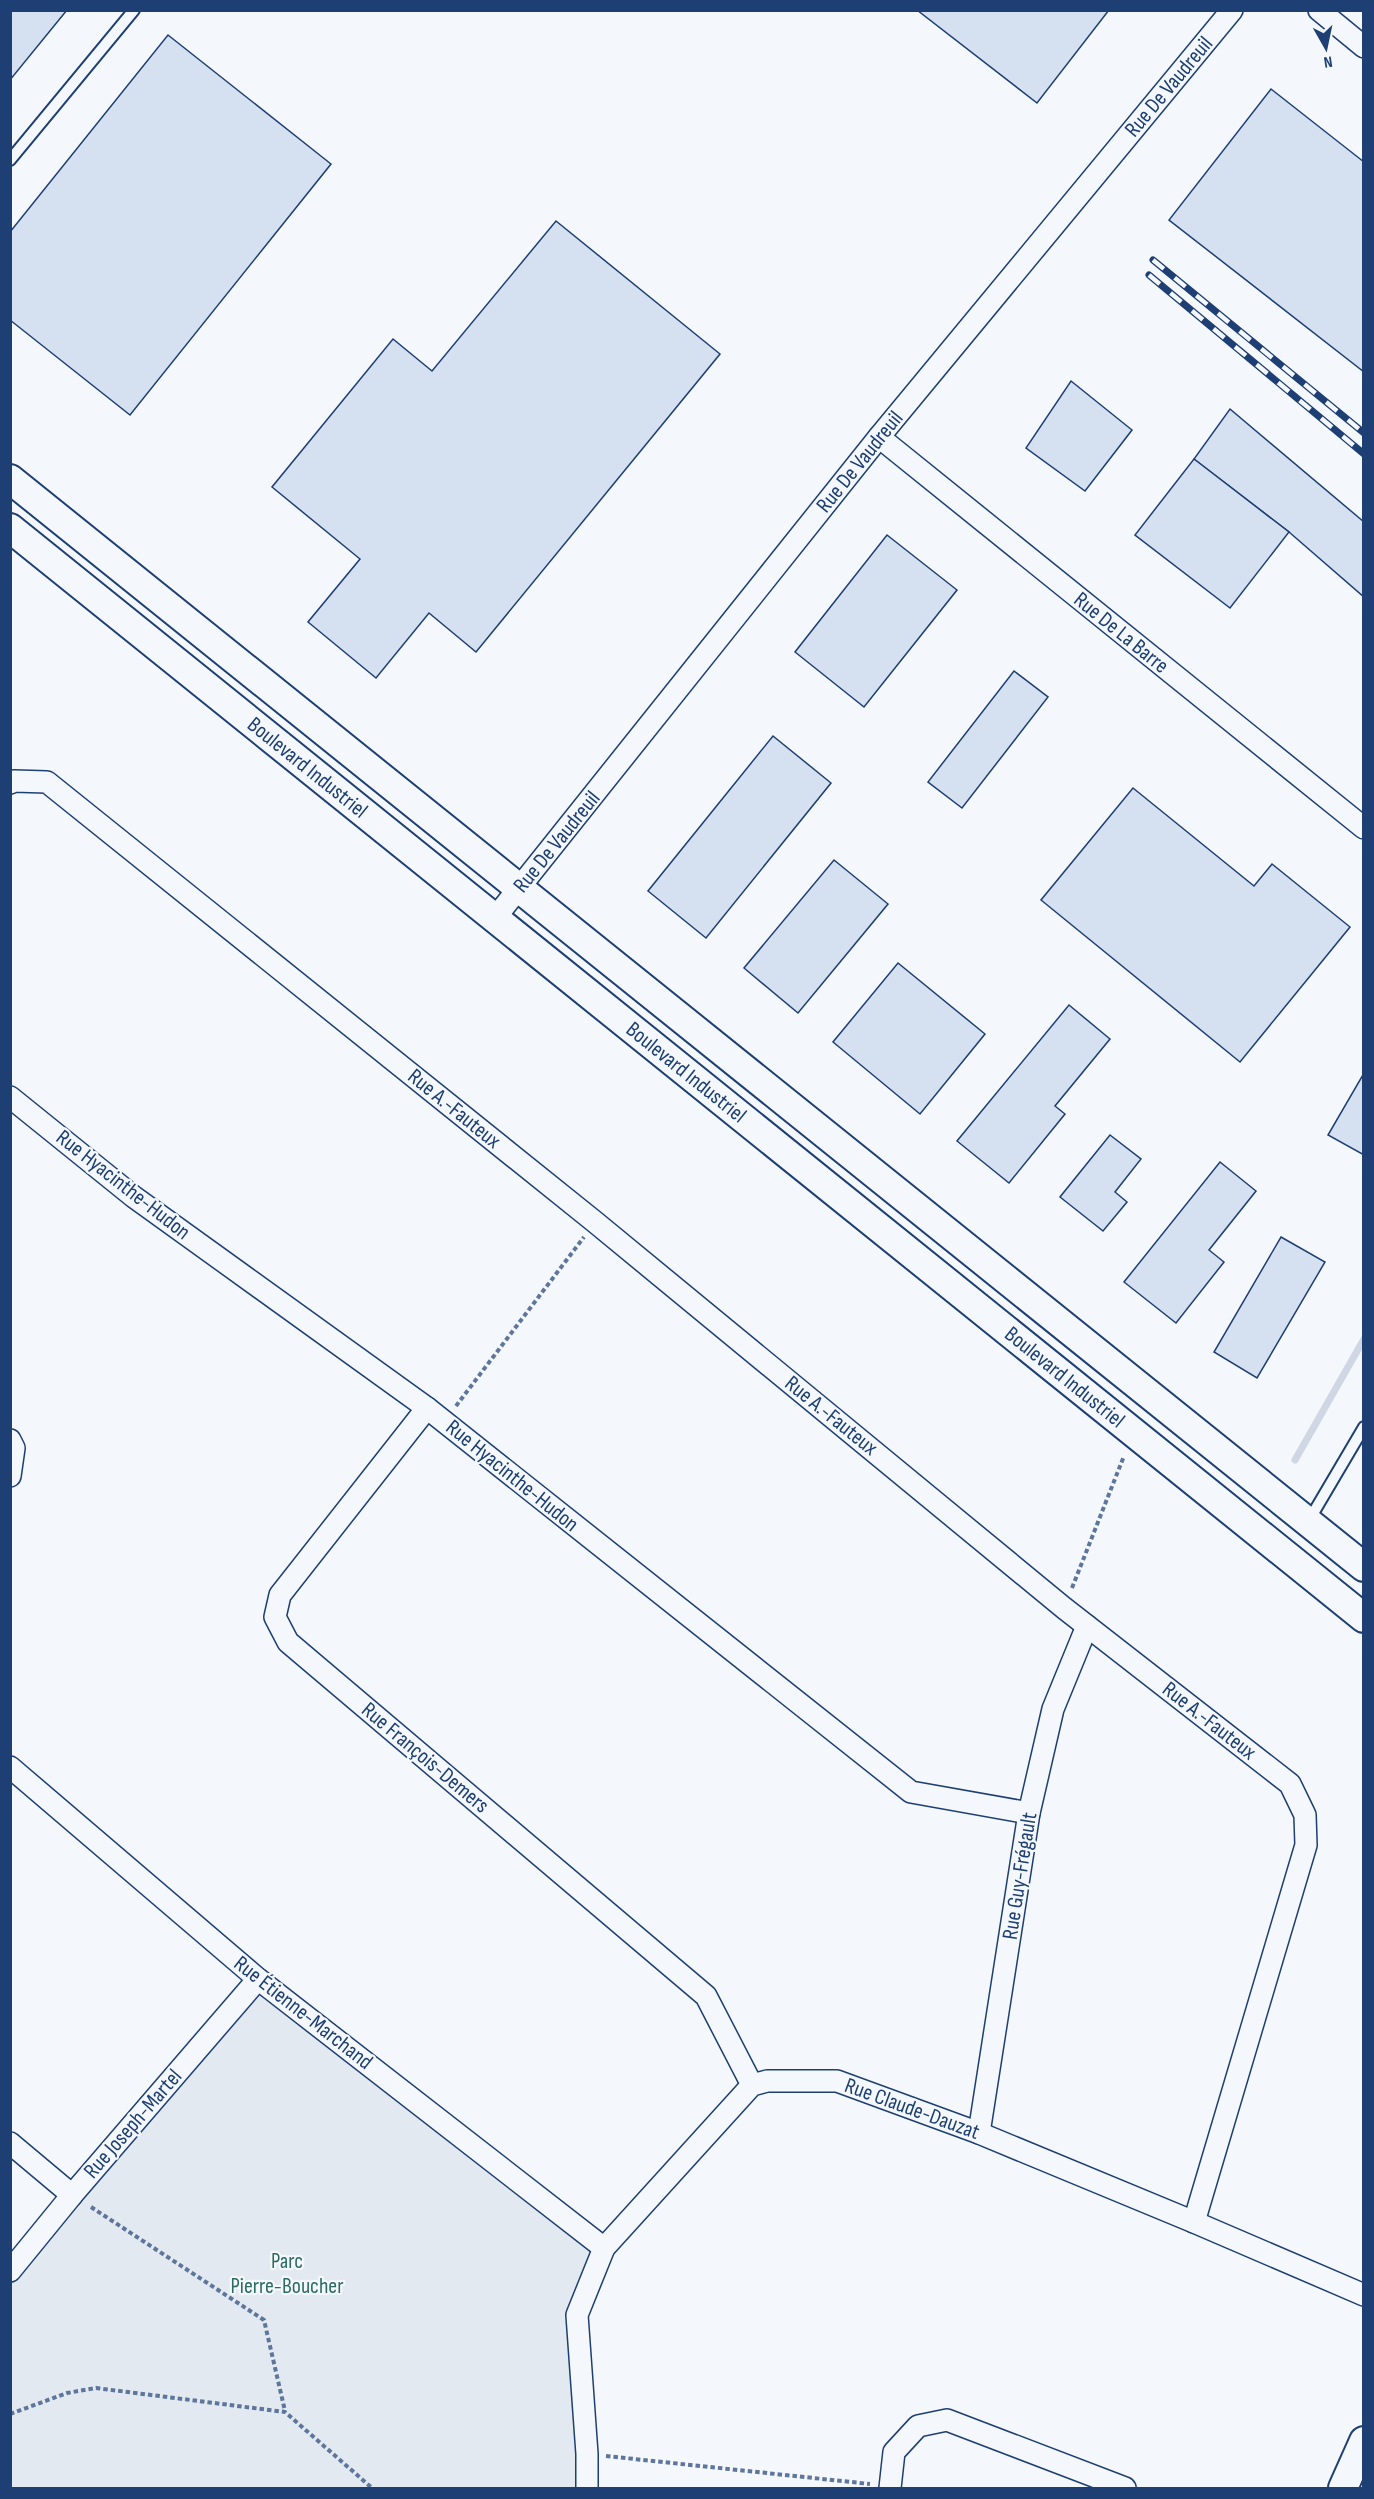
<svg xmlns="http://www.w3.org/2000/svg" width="1374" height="2499" font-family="'Sofia Sans Condensed',sans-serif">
	<rect width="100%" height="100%" fill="#f4f7fb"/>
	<path fill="#e3e9f0" stroke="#687fa3" stroke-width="1.5" d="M 258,1979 L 604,2248 L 578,2315 L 587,2488 L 11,2488 L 11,2271 Z"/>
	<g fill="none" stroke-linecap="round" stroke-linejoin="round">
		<path stroke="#cfd7e4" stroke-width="7" d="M 1295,1460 L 1364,1339"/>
	</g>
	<g fill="#d5e0f0" stroke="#1d3f73" stroke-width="1.5">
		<path d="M 10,10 L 67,10 L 10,80 Z"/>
		<path d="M 917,10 L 1109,10 L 1037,103 Z"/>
		<path d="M 168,35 L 331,164 L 130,415 L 10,320 L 10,232 Z"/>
		<path d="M 1271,89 L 1364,162 L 1364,372 L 1169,220 Z"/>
		<path d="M 556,221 L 720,354 L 476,652 L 429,613 L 376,678 L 308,622 L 360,559 L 272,487 L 393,339 L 432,371 Z"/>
		<path d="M 1071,381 L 1132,430 L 1085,491 L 1026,448 Z"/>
		<path d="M 1230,409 L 1364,522 L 1364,597 L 1289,532 L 1194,459 Z"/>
		<path d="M 1194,459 L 1289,532 L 1230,608 L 1135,535 Z"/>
		<path d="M 887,535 L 957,590 L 864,707 L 795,652 Z"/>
		<path d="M 1014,671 L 1048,697 L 962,808 L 928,782 Z"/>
		<path d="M 773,736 L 831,783 L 706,938 L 648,891 Z"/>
		<path d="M 1133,788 L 1254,886 L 1272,864 L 1350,927 L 1240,1062 L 1041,900 Z"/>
		<path d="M 834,860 L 888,904 L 798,1013 L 744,968 Z"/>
		<path d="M 898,963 L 985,1034 L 920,1114 L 833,1042 Z"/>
		<path d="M 1069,1005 L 1110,1039 L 1055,1106 L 1065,1114 L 1009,1183 L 957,1141 Z"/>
		<path d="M 1364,1073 L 1364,1155 L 1328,1135 Z"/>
		<path d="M 1110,1135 L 1141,1159 L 1115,1192 L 1127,1202 L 1103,1231 L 1060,1197 Z"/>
		<path d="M 1220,1162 L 1256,1191 L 1209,1250 L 1224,1262 L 1176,1323 L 1124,1282 Z"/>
		<path d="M 1281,1237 L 1325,1262 L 1257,1378 L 1214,1352 Z"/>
	</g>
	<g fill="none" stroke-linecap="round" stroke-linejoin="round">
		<g stroke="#1d3f73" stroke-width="14">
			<g id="lane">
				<path d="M 10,160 L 134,10"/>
				<path d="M 1308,1522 L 1364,1427"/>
			</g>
		</g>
		<g stroke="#1d3f73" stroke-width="24">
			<g id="street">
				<path d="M 1319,10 L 1364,47"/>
				<path d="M 879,437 L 1364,828"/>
				<path d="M 10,783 L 14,781 L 47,782 L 595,1222 L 1064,1608 L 1290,1784 L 1305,1815 L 1306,1845 L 1194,2222"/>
				<path d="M 495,918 L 879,437 L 1232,10"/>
				<path d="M 10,1097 L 134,1197 L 427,1408 L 911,1792 L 1029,1813"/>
				<path d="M 427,1408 L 280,1595 L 275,1617 L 288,1642 L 706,1996 L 752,2085"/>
				<path d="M 10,1440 L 14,1448 L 10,1476"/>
				<path d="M 10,1767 L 258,1979 L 604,2248"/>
				<path d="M 979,2133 L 1029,1813 L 1053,1709 L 1087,1626"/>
				<path d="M 10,2143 L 72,2195"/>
				<path d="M 10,2271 L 72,2195 L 258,1979"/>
				<path d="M 587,2488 L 587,2454 L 577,2315 L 604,2248 L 752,2085 L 767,2081 L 837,2081 L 979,2133 L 1194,2222 L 1364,2295"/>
				<path d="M 890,2488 L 894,2452 L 918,2426 L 947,2420 L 1125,2488"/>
			</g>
		</g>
		<g stroke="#1d3f73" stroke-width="32">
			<g id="secondary">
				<path d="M 10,479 L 1364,1567"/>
				<path id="s1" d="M 10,528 L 1364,1618"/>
				<path d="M 1343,2488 L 1364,2441"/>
			</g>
		</g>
		<g stroke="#5e769c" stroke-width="4" stroke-dasharray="4.5 3" stroke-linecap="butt">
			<path d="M 456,1406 L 584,1237"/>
			<path d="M 1072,1588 L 1124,1456"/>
			<path d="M 91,2207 L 264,2320 L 285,2411"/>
			<path d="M 10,2414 L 67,2393 L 96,2388 L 285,2412 L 372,2488"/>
			<path d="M 606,2456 L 870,2484"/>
		</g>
		<use href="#lane" stroke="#f4f7fb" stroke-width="10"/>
		<use href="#street" stroke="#f4f7fb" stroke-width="21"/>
		<use href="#secondary" stroke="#f4f7fb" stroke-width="28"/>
		<g stroke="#1d3f73" stroke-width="7">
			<g id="rail">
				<path d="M 1153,260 L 1364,433"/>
				<path d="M 1149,275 L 1364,454"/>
			</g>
		</g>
		<use href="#rail" stroke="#f4f7fb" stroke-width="4.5" stroke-dasharray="14" stroke-linecap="butt"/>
	</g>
	<g text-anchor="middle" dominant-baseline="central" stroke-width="4.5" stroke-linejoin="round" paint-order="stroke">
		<g font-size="22" fill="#1d3f73" stroke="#f4f7fb">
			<text transform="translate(1169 87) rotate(-50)">Rue De Vaudreuil</text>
			<text transform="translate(860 462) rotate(-51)">Rue De Vaudreuil</text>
			<text transform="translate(1121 633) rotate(39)">Rue De La Barre</text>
			<text stroke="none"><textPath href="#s1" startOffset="382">Boulevard Industriel</textPath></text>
			<text transform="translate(557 842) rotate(-51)">Rue De Vaudreuil</text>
			<text stroke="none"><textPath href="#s1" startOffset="868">Boulevard Industriel</textPath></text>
			<text transform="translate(454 1109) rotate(39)">Rue A.-Fauteux</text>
			<text transform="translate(123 1185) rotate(38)">Rue Hyacinthe-Hudon</text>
			<text stroke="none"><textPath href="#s1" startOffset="1354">Boulevard Industriel</textPath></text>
			<text transform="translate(831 1416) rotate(39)">Rue A.-Fauteux</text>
			<text transform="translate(512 1476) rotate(39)">Rue Hyacinthe-Hudon</text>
			<text transform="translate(1209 1721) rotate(38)">Rue A.-Fauteux</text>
			<text transform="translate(425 1758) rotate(40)">Rue François-Demers</text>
			<text transform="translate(1020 1876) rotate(-81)">Rue Guy-Frégault</text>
			<text transform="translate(303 2013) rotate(38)">Rue Étienne-Marchand</text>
			<text transform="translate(912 2109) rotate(20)">Rue Claude-Dauzat</text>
			<text transform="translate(133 2124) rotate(-49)">Rue Joseph-Martel</text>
		</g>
		<g font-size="22" fill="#2c6c60" stroke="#f4f7fb">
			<text x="287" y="2261">Parc<tspan x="287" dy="25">Pierre-Boucher</tspan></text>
		</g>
	</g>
	<rect width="1374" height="2499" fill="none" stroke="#1d3f73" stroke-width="24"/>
	<g transform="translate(1326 48) rotate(171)" stroke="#f4f7fb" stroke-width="4.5" paint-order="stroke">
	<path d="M0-4.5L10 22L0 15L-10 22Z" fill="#1d3f73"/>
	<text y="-9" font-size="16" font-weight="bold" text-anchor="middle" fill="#1d3f73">N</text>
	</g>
</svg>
